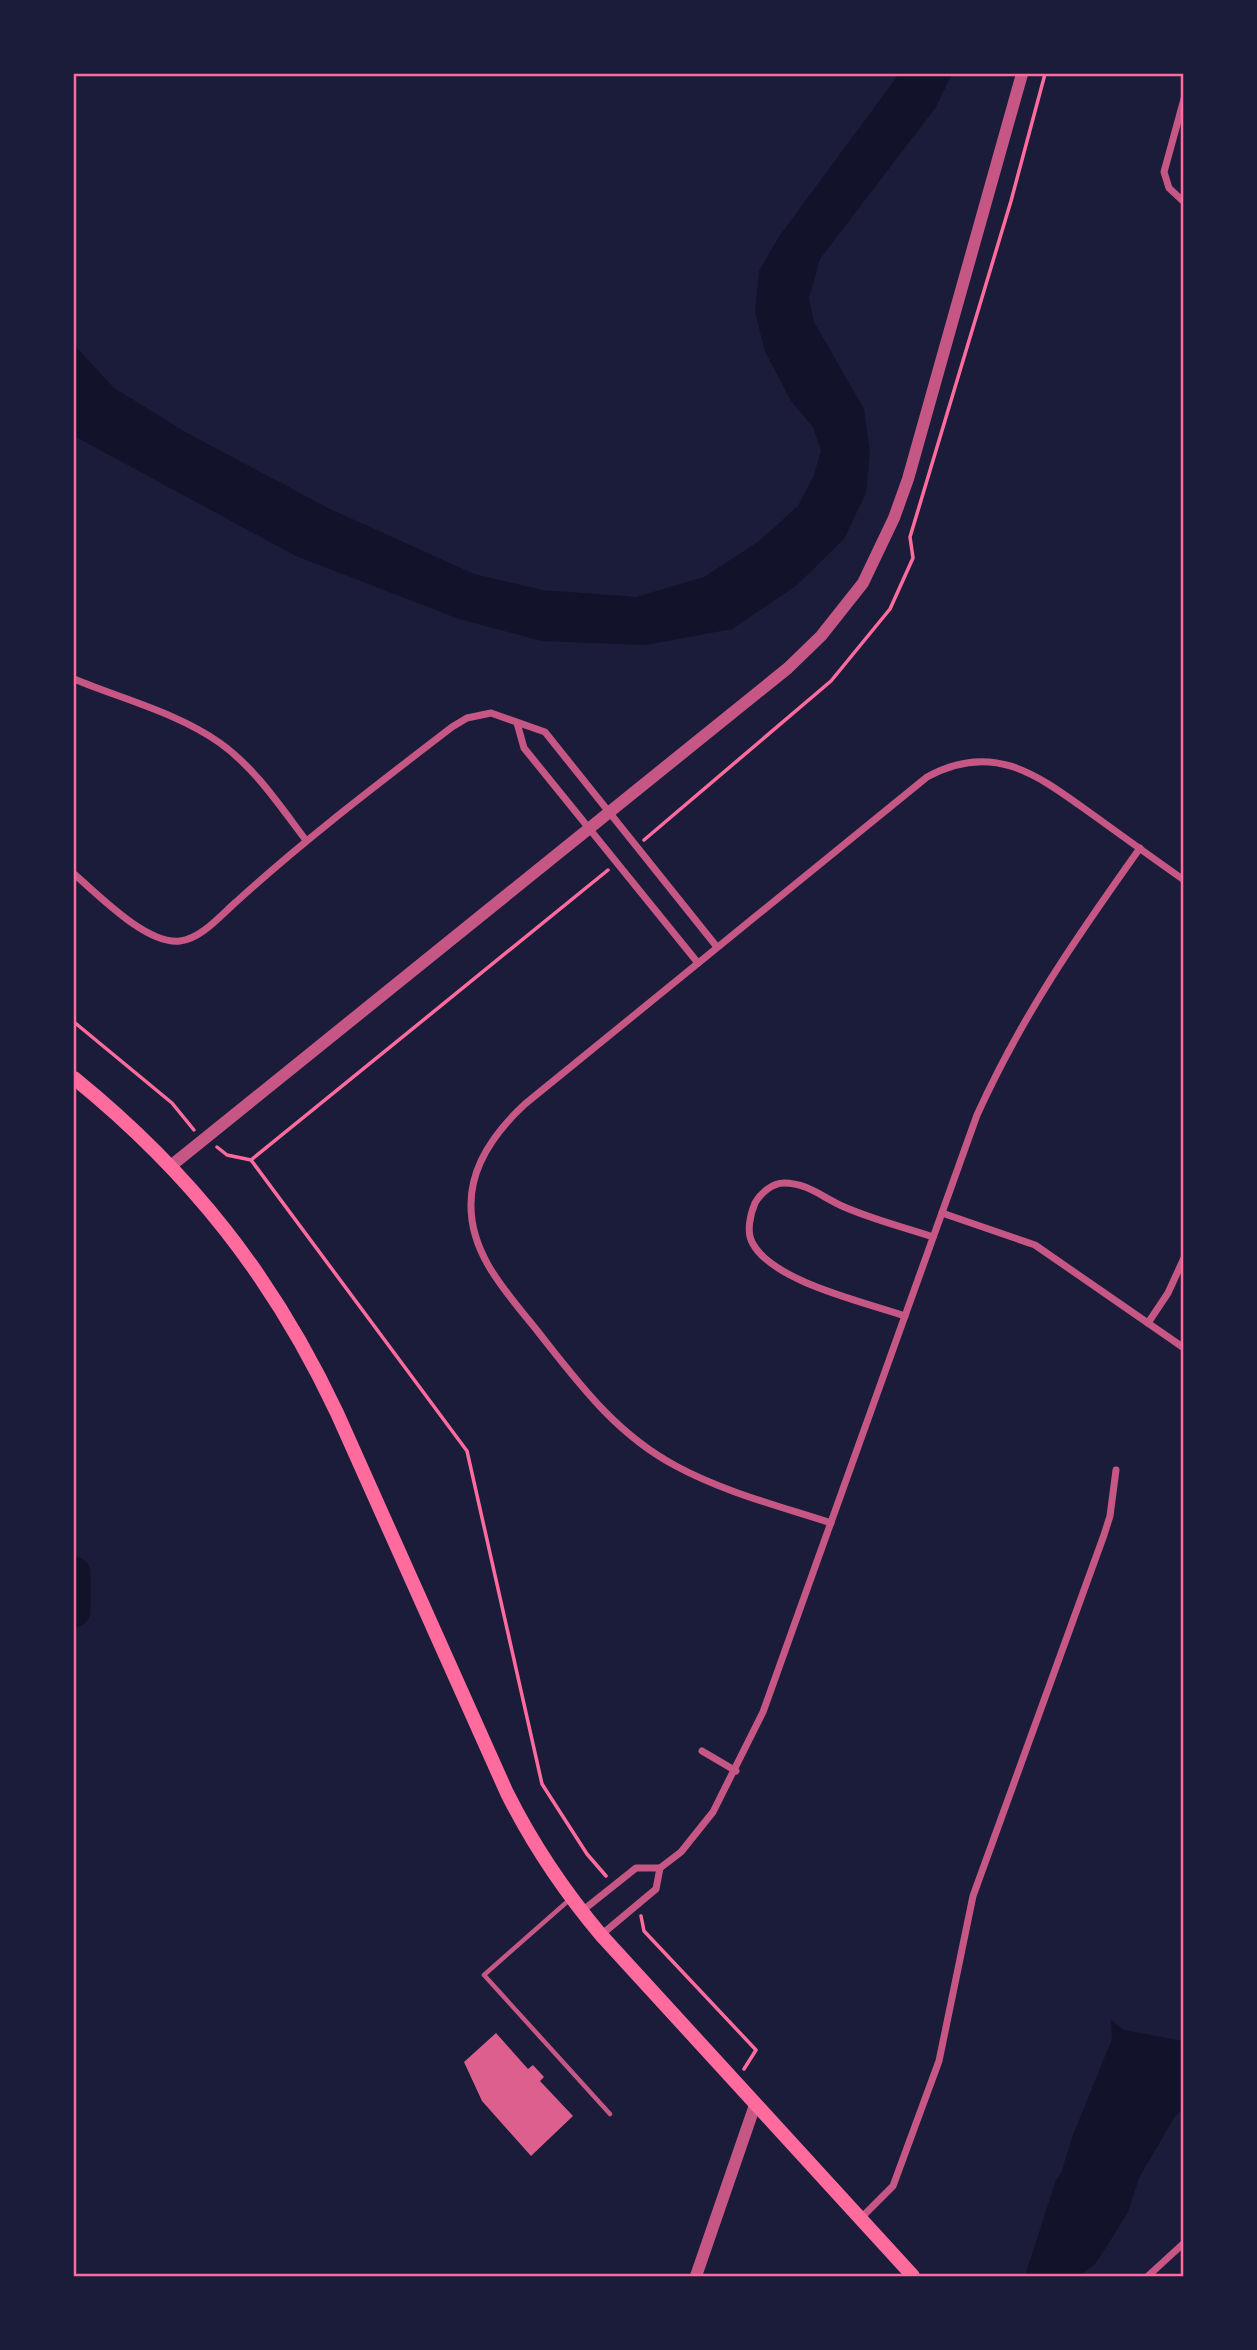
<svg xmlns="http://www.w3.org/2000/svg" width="1257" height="2350" font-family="'Alegreya Sans',sans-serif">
	<rect width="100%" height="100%" fill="#1b1b3a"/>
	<g fill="#12122b">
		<path d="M 899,74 L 952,74 L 936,107 L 820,259 L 809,298 L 814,322 L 864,409 L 870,453 L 866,493 L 844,539 L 797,585 L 732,629 L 645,645 L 542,641 L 459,619 L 296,556 L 74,436 L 74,345 L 114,388 L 187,433 L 330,509 L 474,574 L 542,590 L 636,597 L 704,577 L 758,542 L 798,506 L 814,475 L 821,451 L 813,427 L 791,401 L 765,351 L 755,312 L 759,271 L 778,238 Z"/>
		<path d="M 1111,2020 L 1124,2030 L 1183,2041 L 1183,2108 L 1174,2118 L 1139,2178 L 1128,2212 L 1107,2246 L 1095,2264 L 1079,2276 L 1025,2276 L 1056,2180 L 1061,2173 L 1073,2135 L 1112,2039 Z"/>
	</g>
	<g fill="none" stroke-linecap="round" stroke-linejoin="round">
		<path stroke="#12122b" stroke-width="33" d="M 74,1573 L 74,1611"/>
	</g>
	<path fill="#dd5f8e" d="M 496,2033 L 528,2069 L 533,2065 L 544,2077 L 540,2081 L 573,2116 L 531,2156 L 482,2101 L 464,2062 Z"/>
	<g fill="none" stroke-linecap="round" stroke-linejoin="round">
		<g stroke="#ff6b9d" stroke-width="3.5">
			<path d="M 644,840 L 831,681 L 890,609 L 913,558 L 910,537 L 1011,201 L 1045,74"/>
			<path d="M 74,1022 L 172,1103 L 194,1130"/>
			<path d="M 217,1147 L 227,1155 L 251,1160 L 467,1451 L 542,1784 L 587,1854 L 606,1876"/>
			<path d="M 251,1160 L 608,870"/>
			<path d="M 641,1916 L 644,1931 L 756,2050 L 744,2069"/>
		</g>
		<path stroke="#c65784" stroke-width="4.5" d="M 568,1901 L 484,1975 L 610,2114"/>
		<g stroke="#c65784" stroke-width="7">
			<path d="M 1184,99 L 1164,172 L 1169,188 L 1184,202"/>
			<path d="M 74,679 C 122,699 178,713 220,743 C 255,768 280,806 305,839"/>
			<path d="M 517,723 L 524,748 L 698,963"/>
			<path d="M 74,874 C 98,894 146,945 180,941 C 201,939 221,915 236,902 C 305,839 378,784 452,727 L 467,718 L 491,713 L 545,732 L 717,947"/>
			<path d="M 942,1213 L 1035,1245 L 1184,1348"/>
			<path d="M 905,1316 C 865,1302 774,1282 753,1244 C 746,1233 750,1215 755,1203 C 761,1193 772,1183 784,1183 C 807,1183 822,1197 842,1206 C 871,1219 903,1227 933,1237"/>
			<path d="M 1148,1323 L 1168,1293 L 1184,1258"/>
			<path d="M 831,1523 C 779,1506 724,1492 676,1466 C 617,1435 579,1384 539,1333 C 509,1295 470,1256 471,1204 C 471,1163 497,1130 525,1104 L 927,777 C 996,739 1041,778 1096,817 C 1125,838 1154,859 1184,880"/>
			<path d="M 702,1751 L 736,1771"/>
			<path d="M 582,1911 L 636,1868 L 660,1868"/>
			<path d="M 601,1935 L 656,1889 L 660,1868 L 681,1852 L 713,1812 L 763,1712 L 977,1115 C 1023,1014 1076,938 1140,848"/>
			<path d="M 861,2218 L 893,2186 L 939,2061 L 973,1896 L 1104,1535 L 1110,1516 L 1116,1470"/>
			<path d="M 1148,2276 L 1184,2243"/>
		</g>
		<g stroke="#c65784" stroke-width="12">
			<path d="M 172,1165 L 788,668 L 821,636 L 863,583 L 894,518 L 908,479 L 1022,74"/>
			<path d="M 696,2276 L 755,2105"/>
		</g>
		<path stroke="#ff6b9d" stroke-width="14" d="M 74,1078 C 191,1173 273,1277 337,1413 L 507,1793 C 533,1845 564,1891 601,1935 L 913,2276"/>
	</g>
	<rect width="1257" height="2350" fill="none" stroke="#1b1b3a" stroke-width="150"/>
	<rect x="75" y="75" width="1107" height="2200" fill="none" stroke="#ff6b9d" stroke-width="2.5"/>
</svg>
